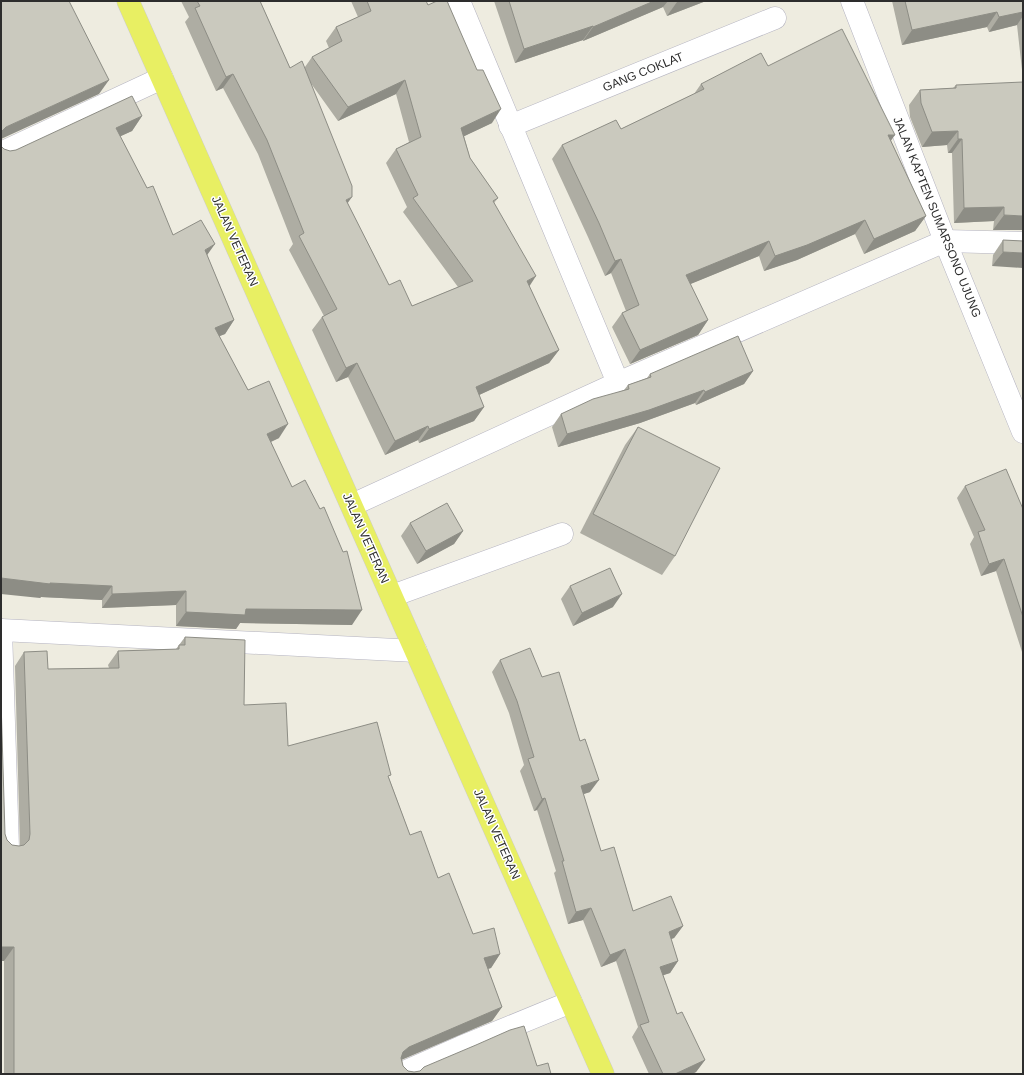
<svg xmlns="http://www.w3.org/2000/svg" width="1024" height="1075" font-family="Arial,sans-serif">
	<rect width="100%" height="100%" fill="#eeece0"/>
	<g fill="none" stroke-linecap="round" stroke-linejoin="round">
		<g stroke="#b4b3c0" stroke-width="23">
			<g id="minor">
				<path d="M 459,1 L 618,383"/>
				<path d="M 852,1 L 945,241 L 1023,432"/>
				<path d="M 510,126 L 775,18"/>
				<path d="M 1,153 L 162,78"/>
				<path d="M 352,505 L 618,383 L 945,241 L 1023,243"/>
				<path d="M 392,596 L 562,534"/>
				<path d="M 1,630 L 416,651"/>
				<path d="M 1,630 L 8,848"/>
				<path d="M 404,1074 L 404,1072 L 461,1047 L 571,1002"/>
			</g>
		</g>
		<g stroke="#cdcdcd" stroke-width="23">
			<path id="major" d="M 128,1 L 603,1074"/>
		</g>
		<use href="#minor" stroke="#fff" stroke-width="22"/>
		<use href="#major" stroke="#e8ef63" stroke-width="22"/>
	</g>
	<g fill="#aeada3" fill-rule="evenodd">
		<path d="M 181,1 L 260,1 L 290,68 L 305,67 L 312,57 L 329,48 L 326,41 L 336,27 L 358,17 L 351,1 L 426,1 L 492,123 L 464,136 L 470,158 L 498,198 L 494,203 L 529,286 L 559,350 L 549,363 L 479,395 L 484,407 L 474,421 L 419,443 L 418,440 L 385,455 L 348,377 L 336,382 L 312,330 L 322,317 L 324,316 L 289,250 L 293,244 L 258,154 L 223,88 L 216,91 L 185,22 L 189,17 ZM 310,82 L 338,121 L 396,94 L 409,142 L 396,149 L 386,163 L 407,207 L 403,212 L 458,287 L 412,306 L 389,285 L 348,204 Z"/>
		<path d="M 494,1 L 706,1 L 667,16 L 663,7 L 583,41 L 583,40 L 515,63 Z"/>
		<path d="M 892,1 L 1023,1 L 1023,79 L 1017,25 L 989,32 L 987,27 L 902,45 Z"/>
		<path d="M 768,66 L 891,141 L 926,216 L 915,231 L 864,254 L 855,234 L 797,260 L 764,271 L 759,256 L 690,284 L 708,320 L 698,335 L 630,364 L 612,327 L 622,313 L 626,311 L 611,273 L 605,276 L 588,237 L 552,159 L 562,145 L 621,129 L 694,94 L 701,84 Z"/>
		<path d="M 956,85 L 1023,230 L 993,230 L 994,221 L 954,223 L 952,153 L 948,153 L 947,145 L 922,147 L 910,117 L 909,105 L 920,90 L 953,88 Z"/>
		<path d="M 142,116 L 132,131 L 120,136 L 147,188 L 173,235 L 207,255 L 234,320 L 225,334 L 219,336 L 248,390 L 279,438 L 271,442 L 352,625 L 240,623 L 236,629 L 176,626 L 176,605 L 102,608 L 102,600 L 41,597 L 40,598 L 4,149 L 10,151 L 16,150 Z"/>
		<path d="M 1003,240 L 1023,241 L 992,266 L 993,255 Z"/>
		<path d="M 753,371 L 744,384 L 696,405 L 695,403 L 640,423 L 558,447 L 552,427 L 561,414 L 624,390 L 628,385 L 647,378 L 650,374 Z"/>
		<path d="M 638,427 L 675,556 L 662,575 L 580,533 L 625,445 Z"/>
		<path d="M 965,486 L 1023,509 L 1023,655 L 996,571 L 981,576 L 970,544 L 974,537 L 957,498 Z"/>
		<path d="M 410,523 L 463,531 L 454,544 L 417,564 L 401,536 Z"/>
		<path d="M 570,586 L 613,607 L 573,626 L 561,599 Z"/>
		<path d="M 185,637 L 244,705 L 288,746 L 389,778 L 410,835 L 473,934 L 500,954 L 491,968 L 488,969 L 502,1007 L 492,1021 L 402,1059 L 403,1066 L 408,1071 L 414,1072 L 537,1066 L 551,1074 L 4,1074 L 4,961 L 1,961 L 5,834 L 7,840 L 12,845 L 19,846 L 20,846 L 15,666 L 24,652 L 48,669 L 109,668 L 108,665 L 118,651 L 176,649 Z"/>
		<path d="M 500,660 L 542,677 L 590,792 L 583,794 L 601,851 L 633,911 L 683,926 L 674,938 L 671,939 L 678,961 L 670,973 L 663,975 L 677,1014 L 705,1060 L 696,1072 L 692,1074 L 649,1074 L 632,1037 L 638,1027 L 616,961 L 601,967 L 583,920 L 568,924 L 554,873 L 556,871 L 537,810 L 534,811 L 520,771 L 524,765 L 509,713 L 492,672 Z"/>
	</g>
	<g fill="#8d8d85">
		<path d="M 654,1 L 668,1 L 663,7 L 583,41 L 593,27 Z"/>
		<path d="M 679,1 L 706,1 L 667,16 L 677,2 Z"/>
		<path d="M 997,12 L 987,27 L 902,45 L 912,30 Z"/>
		<path d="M 1023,12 L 1023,16 L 1017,25 L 989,32 L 999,17 Z"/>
		<path d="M 593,26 L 583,40 L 515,63 L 524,49 Z"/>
		<path d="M 233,74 L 223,88 L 216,91 L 226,77 Z"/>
		<path d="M 109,80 L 99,94 L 1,139 L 1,132 L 6,127 Z"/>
		<path d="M 405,80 L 396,94 L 338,121 L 348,107 Z"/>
		<path d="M 501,109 L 492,123 L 452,142 L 461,128 Z"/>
		<path d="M 142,116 L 132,131 L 106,143 L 116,128 Z"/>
		<path d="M 958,131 L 947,145 L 922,147 L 932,132 Z"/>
		<path d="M 888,135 L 895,135 L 885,149 Z"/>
		<path d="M 958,139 L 962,139 L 952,153 L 948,153 Z"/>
		<path d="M 352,197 L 342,211 L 346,200 Z"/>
		<path d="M 1004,207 L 994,221 L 954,223 L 964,208 Z"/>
		<path d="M 1004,215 L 1023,216 L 1023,230 L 993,230 Z"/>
		<path d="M 926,216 L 915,231 L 864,254 L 874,239 Z"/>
		<path d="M 865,220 L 855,234 L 797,260 L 764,271 L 775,256 Z"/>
		<path d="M 769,241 L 759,256 L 676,290 L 686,275 Z"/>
		<path d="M 215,244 L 205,258 L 205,250 Z"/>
		<path d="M 1003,252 L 1023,253 L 1023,268 L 992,266 Z"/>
		<path d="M 621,259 L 611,273 L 605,276 L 615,261 Z"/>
		<path d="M 536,276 L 527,290 L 527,281 Z"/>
		<path d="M 234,320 L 225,334 L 205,342 L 215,328 Z"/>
		<path d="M 708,320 L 698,335 L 630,364 L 640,350 Z"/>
		<path d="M 559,350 L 549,363 L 466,401 L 476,387 Z"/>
		<path d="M 357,363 L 348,377 L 336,382 L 346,368 Z"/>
		<path d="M 753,371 L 744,384 L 696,405 L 705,392 Z"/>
		<path d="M 704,390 L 695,403 L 640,423 L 558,447 L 567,434 Z"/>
		<path d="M 484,407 L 474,421 L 419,443 L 429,429 Z"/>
		<path d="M 288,424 L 279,438 L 257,448 L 267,434 Z"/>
		<path d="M 428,426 L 418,440 L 385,455 L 395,441 Z"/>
		<path d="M 463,531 L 454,544 L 417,564 L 426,551 Z"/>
		<path d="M 1004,559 L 996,571 L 981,576 L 989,564 Z"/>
		<path d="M 1,578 L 50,583 L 112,586 L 102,600 L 41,597 L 40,598 L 1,594 Z"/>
		<path d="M 186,591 L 176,605 L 102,608 L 112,594 Z"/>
		<path d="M 622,594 L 613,607 L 573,626 L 582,613 Z"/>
		<path d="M 246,609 L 362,610 L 352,625 L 240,623 L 236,629 L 176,626 L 186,612 Z"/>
		<path d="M 599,780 L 590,792 L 572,798 L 581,786 Z"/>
		<path d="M 545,798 L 537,810 L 534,811 L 542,799 Z"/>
		<path d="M 591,908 L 583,920 L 568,924 L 576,912 Z"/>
		<path d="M 683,926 L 674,938 L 660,943 L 669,932 Z"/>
		<path d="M 1,947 L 14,947 L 4,961 L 1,961 Z"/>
		<path d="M 625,949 L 616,961 L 601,967 L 610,955 Z"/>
		<path d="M 500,954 L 491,968 L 475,972 L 484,958 Z"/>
		<path d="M 678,961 L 670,973 L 652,979 L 660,967 Z"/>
		<path d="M 502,1007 L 492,1021 L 399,1061 L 403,1052 L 409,1047 Z"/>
		<path d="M 705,1060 L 696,1072 L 692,1074 L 675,1074 Z"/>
	</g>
	<g fill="#cac9be" stroke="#8d8d85">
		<path d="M 1,1 L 69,1 L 109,80 L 6,127 L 1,132 Z"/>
		<path d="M 197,1 L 260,1 L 290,68 L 302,61 L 352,186 L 352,197 L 346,200 L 389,285 L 400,280 L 412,306 L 473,281 L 413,198 L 418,195 L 396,149 L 421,137 L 405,80 L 348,107 L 312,57 L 342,41 L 336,27 L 371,11 L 367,1 L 426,1 L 428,5 L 437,1 L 447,1 L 477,70 L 483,70 L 501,109 L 461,128 L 470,158 L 498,198 L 493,201 L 536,276 L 527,281 L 559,350 L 476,387 L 484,407 L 429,429 L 428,426 L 395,441 L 357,363 L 346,368 L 322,317 L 337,309 L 299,236 L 304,233 L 267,140 L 233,74 L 226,77 L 195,8 L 200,6 Z"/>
		<path d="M 509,1 L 654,1 L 593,27 L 593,26 L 524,49 Z"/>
		<path d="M 905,1 L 1023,1 L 1023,12 L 999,17 L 997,12 L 912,30 Z"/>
		<path d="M 842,29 L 895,135 L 888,135 L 926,216 L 874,239 L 865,220 L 807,245 L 775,256 L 769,241 L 686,275 L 708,320 L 640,350 L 622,313 L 639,305 L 621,259 L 615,261 L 599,223 L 562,145 L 616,120 L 621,129 L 704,89 L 701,84 L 761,53 L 768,66 Z"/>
		<path d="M 1023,82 L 1023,216 L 1004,215 L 1004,207 L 964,208 L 962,139 L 958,139 L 958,131 L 932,132 L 921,103 L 920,90 L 956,88 L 956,85 Z"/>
		<path d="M 132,96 L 142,116 L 116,128 L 147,188 L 153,186 L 173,235 L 201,220 L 215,244 L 205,250 L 234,320 L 215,328 L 248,390 L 269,381 L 288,424 L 267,434 L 292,487 L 305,480 L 320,509 L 324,507 L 343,552 L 347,551 L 362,610 L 246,609 L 245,615 L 186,612 L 186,591 L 112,594 L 112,586 L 50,583 L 50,584 L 1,578 L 1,146 L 4,149 L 10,151 L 16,150 Z"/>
		<path d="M 1003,240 L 1023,241 L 1023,253 L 1003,252 Z"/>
		<path d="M 738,336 L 753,371 L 705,392 L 704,390 L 649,410 L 567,434 L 561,414 L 593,399 L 629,389 L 628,385 L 651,377 L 650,374 Z"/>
		<path d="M 638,427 L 720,468 L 675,556 L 593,514 Z"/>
		<path d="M 1006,469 L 1023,509 L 1023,617 L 1004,559 L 989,564 L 978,532 L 985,530 L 965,486 Z"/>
		<path d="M 447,503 L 463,531 L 426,551 L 410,523 Z"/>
		<path d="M 610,568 L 622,594 L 582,613 L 570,586 Z"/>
		<path d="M 185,637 L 245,640 L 244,705 L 286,703 L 288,746 L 377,722 L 391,775 L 388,776 L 410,835 L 421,831 L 438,878 L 449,873 L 473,934 L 494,928 L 500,954 L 484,958 L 502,1007 L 409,1047 L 403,1052 L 401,1058 L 403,1066 L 408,1071 L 414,1072 L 420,1071 L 424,1067 L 476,1045 L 510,1030 L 524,1026 L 537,1066 L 548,1063 L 551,1074 L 14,1074 L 14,947 L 1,947 L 1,700 L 5,834 L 7,840 L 12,845 L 19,846 L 24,845 L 29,840 L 30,834 L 24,652 L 47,651 L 48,669 L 119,668 L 118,651 L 179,649 L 179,645 L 185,645 Z"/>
		<path d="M 530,648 L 542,677 L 559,672 L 580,741 L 585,739 L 599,780 L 581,786 L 601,851 L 614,847 L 633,911 L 671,896 L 683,926 L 669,932 L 678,961 L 660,967 L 677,1014 L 682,1012 L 705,1060 L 675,1074 L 663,1074 L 640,1025 L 649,1022 L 625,949 L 610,955 L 591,908 L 576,912 L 562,861 L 564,861 L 545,798 L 542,799 L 528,759 L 534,757 L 517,701 L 500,660 Z"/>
	</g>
	<g text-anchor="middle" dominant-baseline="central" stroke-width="3" stroke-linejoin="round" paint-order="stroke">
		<g font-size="12" fill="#2d2d2d" stroke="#fff">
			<text transform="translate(643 72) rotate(-22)">GANG COKLAT</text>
			<text transform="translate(937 217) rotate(68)">JALAN KAPTEN SUMARSONO UJUNG</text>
			<text transform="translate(235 241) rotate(66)">JALAN VETERAN</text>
			<text transform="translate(366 538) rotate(66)">JALAN VETERAN</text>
			<text transform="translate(497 834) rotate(66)">JALAN VETERAN</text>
		</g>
	</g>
	<rect width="1024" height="1075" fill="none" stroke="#2d2d2d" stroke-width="4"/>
</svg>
